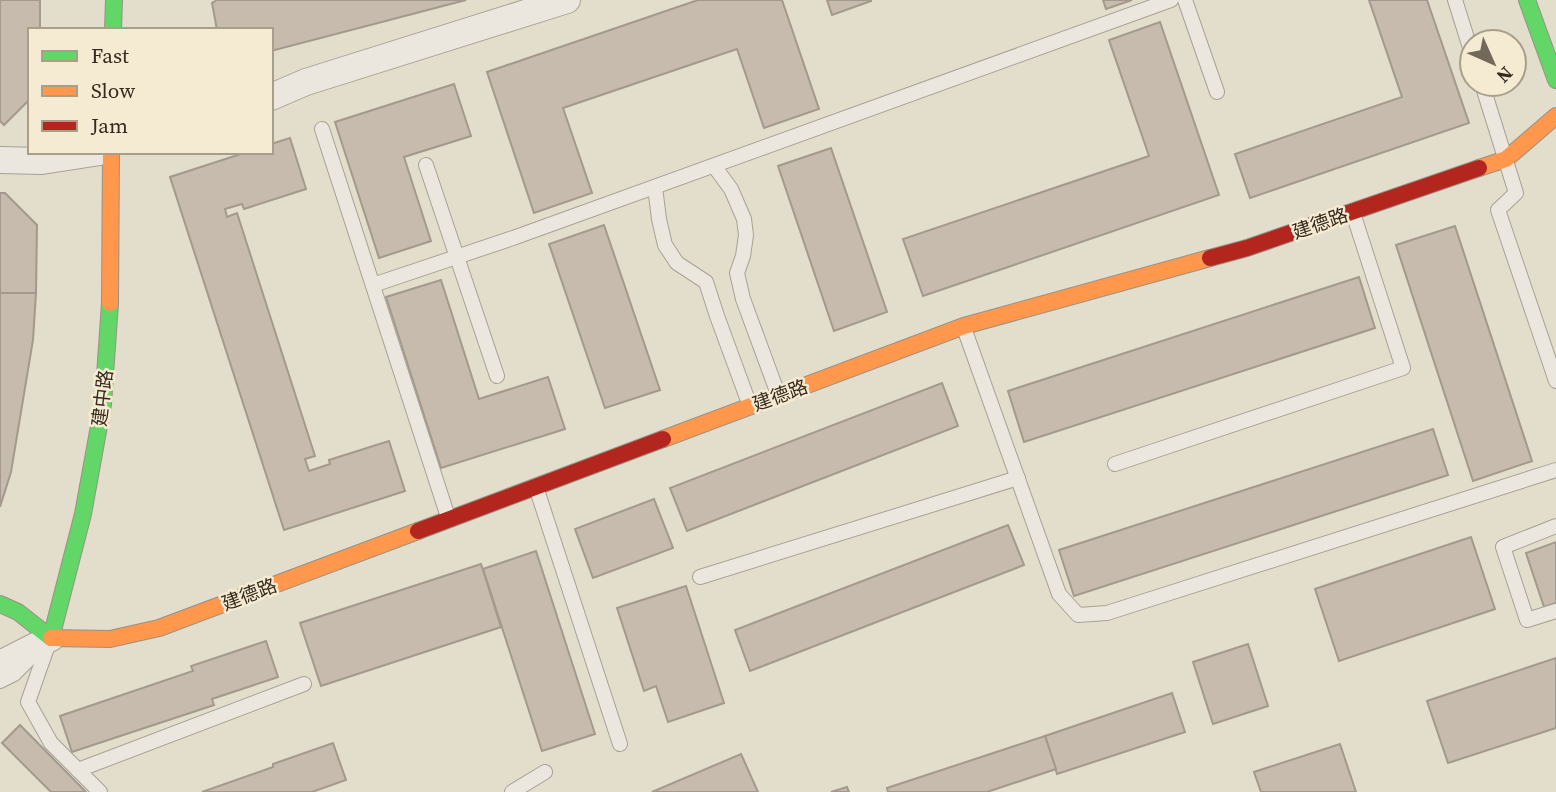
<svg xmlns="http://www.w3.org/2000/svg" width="1556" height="792" font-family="'Source Serif 4','Noto Sans SC',serif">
	<rect width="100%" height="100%" fill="#e3ddcc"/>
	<g fill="#c6bbad" stroke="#a3998c" stroke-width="2">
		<path d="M 0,0 L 40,0 L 40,30 L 30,30 L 30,99 L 4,125 L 0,121 Z"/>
		<path d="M 217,0 L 466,0 L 271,51 L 271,30 L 217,30 L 212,3 Z"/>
		<path d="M 698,0 L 782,0 L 819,109 L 764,128 L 737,49 L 563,108 L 592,193 L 534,213 L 487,72 Z"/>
		<path d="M 827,0 L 871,0 L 871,1 L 832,15 Z"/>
		<path d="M 1103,0 L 1132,0 L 1106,9 Z"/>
		<path d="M 1369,0 L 1427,0 L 1469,123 L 1250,198 L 1235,154 L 1402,97 Z"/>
		<path d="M 1160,22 L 1219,195 L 923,296 L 903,239 L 1149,156 L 1109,40 Z"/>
		<path d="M 454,84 L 471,136 L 404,157 L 431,241 L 379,258 L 335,122 Z"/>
		<path d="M 290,138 L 306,189 L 244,209 L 242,204 L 225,209 L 227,217 L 237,213 L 315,456 L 305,459 L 309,471 L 330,464 L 329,460 L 389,441 L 405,491 L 284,530 L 170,177 L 247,152 L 271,152 L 271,144 Z"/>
		<path d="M 831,148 L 887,312 L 834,331 L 778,166 Z"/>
		<path d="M 0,193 L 5,193 L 37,225 L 36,293 L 0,293 Z"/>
		<path d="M 604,225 L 660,390 L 605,408 L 549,244 Z"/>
		<path d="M 1455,226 L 1532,461 L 1473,481 L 1396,245 Z"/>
		<path d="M 1359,277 L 1375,328 L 1024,442 L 1008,391 Z"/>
		<path d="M 441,280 L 479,399 L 548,377 L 565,429 L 441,468 L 386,297 Z"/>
		<path d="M 0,293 L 36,293 L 33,340 L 11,472 L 0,507 Z"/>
		<path d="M 942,383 L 958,426 L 687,531 L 670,488 Z"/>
		<path d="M 1433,429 L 1448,475 L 1074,596 L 1059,550 Z"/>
		<path d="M 654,499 L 673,548 L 593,578 L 575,529 Z"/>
		<path d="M 1008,525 L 1024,565 L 750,671 L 735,630 Z"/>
		<path d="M 1471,537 L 1495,609 L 1339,661 L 1315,589 Z"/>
		<path d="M 1556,542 L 1556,603 L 1544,607 L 1526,553 Z"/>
		<path d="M 536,551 L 595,734 L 542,751 L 483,569 Z"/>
		<path d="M 481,564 L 501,627 L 321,686 L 300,623 Z"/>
		<path d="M 686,586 L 724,703 L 668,722 L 656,686 L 644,691 L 617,608 Z"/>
		<path d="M 266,641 L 278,677 L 212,699 L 214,705 L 72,752 L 60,716 L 193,671 L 191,666 Z"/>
		<path d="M 1248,644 L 1268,706 L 1213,724 L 1193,662 Z"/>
		<path d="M 1556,658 L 1556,728 L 1448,763 L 1427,701 Z"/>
		<path d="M 1172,693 L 1185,732 L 1057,774 L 1045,736 Z"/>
		<path d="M 20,725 L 86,792 L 51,792 L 2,743 Z"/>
		<path d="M 1045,736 L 1056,769 L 987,792 L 888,792 L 887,788 Z"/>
		<path d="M 333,743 L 346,780 L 312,792 L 202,792 L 273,767 L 273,764 Z"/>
		<path d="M 1340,744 L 1356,792 L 1261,792 L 1254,772 Z"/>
		<path d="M 741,754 L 758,792 L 652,792 Z"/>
		<path d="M 847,787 L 849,792 L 831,792 Z"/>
	</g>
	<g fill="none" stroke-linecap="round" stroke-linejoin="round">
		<g stroke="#a8a296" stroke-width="16">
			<g id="lane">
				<path d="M 1185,0 L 1217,92"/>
				<path d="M 1455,0 L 1472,54"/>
				<path d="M 1482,84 L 1516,193 L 1498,210 L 1556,381"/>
				<path d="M 322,129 L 448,517"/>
				<path d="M 426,165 L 497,376"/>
				<path d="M 714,166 L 731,189 L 744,219 L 746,235 L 743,256 L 737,273 L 743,299 L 778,394"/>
				<path d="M 655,187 L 659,219 L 665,245 L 677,263 L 706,282 L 717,316 L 750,406"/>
				<path d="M 373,285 L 513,238 L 1171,0"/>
				<path d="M 964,328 L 1059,594 L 1078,615 L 1107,613 L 1556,470"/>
				<path d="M 1115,464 L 1403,368 L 1353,213"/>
				<path d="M 536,487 L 620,744"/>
				<path d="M 1556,526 L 1503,547 L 1527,620 L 1556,611"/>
				<path d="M 700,577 L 1018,478"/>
				<path d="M 50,639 L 28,702 L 51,743 L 100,792"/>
				<path d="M 0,681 L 14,674 L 32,656"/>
				<path d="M 78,770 L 304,684"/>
				<path d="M 512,792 L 545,772"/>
			</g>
		</g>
		<g stroke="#a8a296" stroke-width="28">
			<g id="street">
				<path d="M 271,97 L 306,82 L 567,0"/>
				<path d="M 0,160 L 42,161 L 100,152"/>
				<path d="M 0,664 L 51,638"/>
			</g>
		</g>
		<g stroke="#989186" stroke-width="18">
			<g id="fast">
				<path d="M 1527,0 L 1556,80"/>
				<path d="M 113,30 L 114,0"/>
				<path d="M 0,604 L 18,612 L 51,638"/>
				<path d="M 51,638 L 83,514 L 103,404 L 110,303"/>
			</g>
		</g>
		<g stroke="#989186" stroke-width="18">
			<g id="slow">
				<path d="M 1479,168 L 1506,159 L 1556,116"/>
				<path d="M 110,303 L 111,152"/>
				<path d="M 663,439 L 964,326 L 1210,258"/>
				<path d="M 51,638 L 110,639 L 159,628 L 418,531"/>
			</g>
		</g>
		<g stroke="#989186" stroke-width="18">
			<g id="jam">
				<path d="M 1210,258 L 1247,248 L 1479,168"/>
				<path d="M 418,531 L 663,439"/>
			</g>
		</g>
		<use href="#lane" stroke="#ebe7de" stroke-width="14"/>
		<use href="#street" stroke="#ebe7de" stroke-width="26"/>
		<use href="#fast" stroke="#63d668" stroke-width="16"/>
		<use href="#slow" stroke="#ff974d" stroke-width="16"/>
		<use href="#jam" stroke="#b3261e" stroke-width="16"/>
	</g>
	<g text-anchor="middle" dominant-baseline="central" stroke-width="5" stroke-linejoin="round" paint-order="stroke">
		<g font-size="19" fill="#362a1e" stroke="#f4ebd2">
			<text transform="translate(1320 223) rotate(-19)">建德路</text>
			<text transform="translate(780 395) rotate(-20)">建德路</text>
			<text transform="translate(102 398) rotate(-83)">建中路</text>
			<text transform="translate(249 594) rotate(-21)">建德路</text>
		</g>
	</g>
	<rect x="28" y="28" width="245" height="126" fill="#f4ebd2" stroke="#a89e8a" stroke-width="2"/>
	<rect x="42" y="51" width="35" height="10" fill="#63d668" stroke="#a89e8a" stroke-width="2"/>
	<text x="91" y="63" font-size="21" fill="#362a1e">Fast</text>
	<rect x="42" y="86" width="35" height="10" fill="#ff974d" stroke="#a89e8a" stroke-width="2"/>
	<text x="91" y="98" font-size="21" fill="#362a1e">Slow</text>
	<rect x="42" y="121" width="35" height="10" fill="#b3261e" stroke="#a89e8a" stroke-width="2"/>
	<text x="91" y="133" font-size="21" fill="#362a1e">Jam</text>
	<g transform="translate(1493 63) rotate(135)"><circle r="33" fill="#f4ebd2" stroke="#a89e8a" stroke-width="2"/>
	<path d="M0-5L12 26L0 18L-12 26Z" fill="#73695b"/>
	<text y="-10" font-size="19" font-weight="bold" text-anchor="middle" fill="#362a1e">N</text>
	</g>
</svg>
